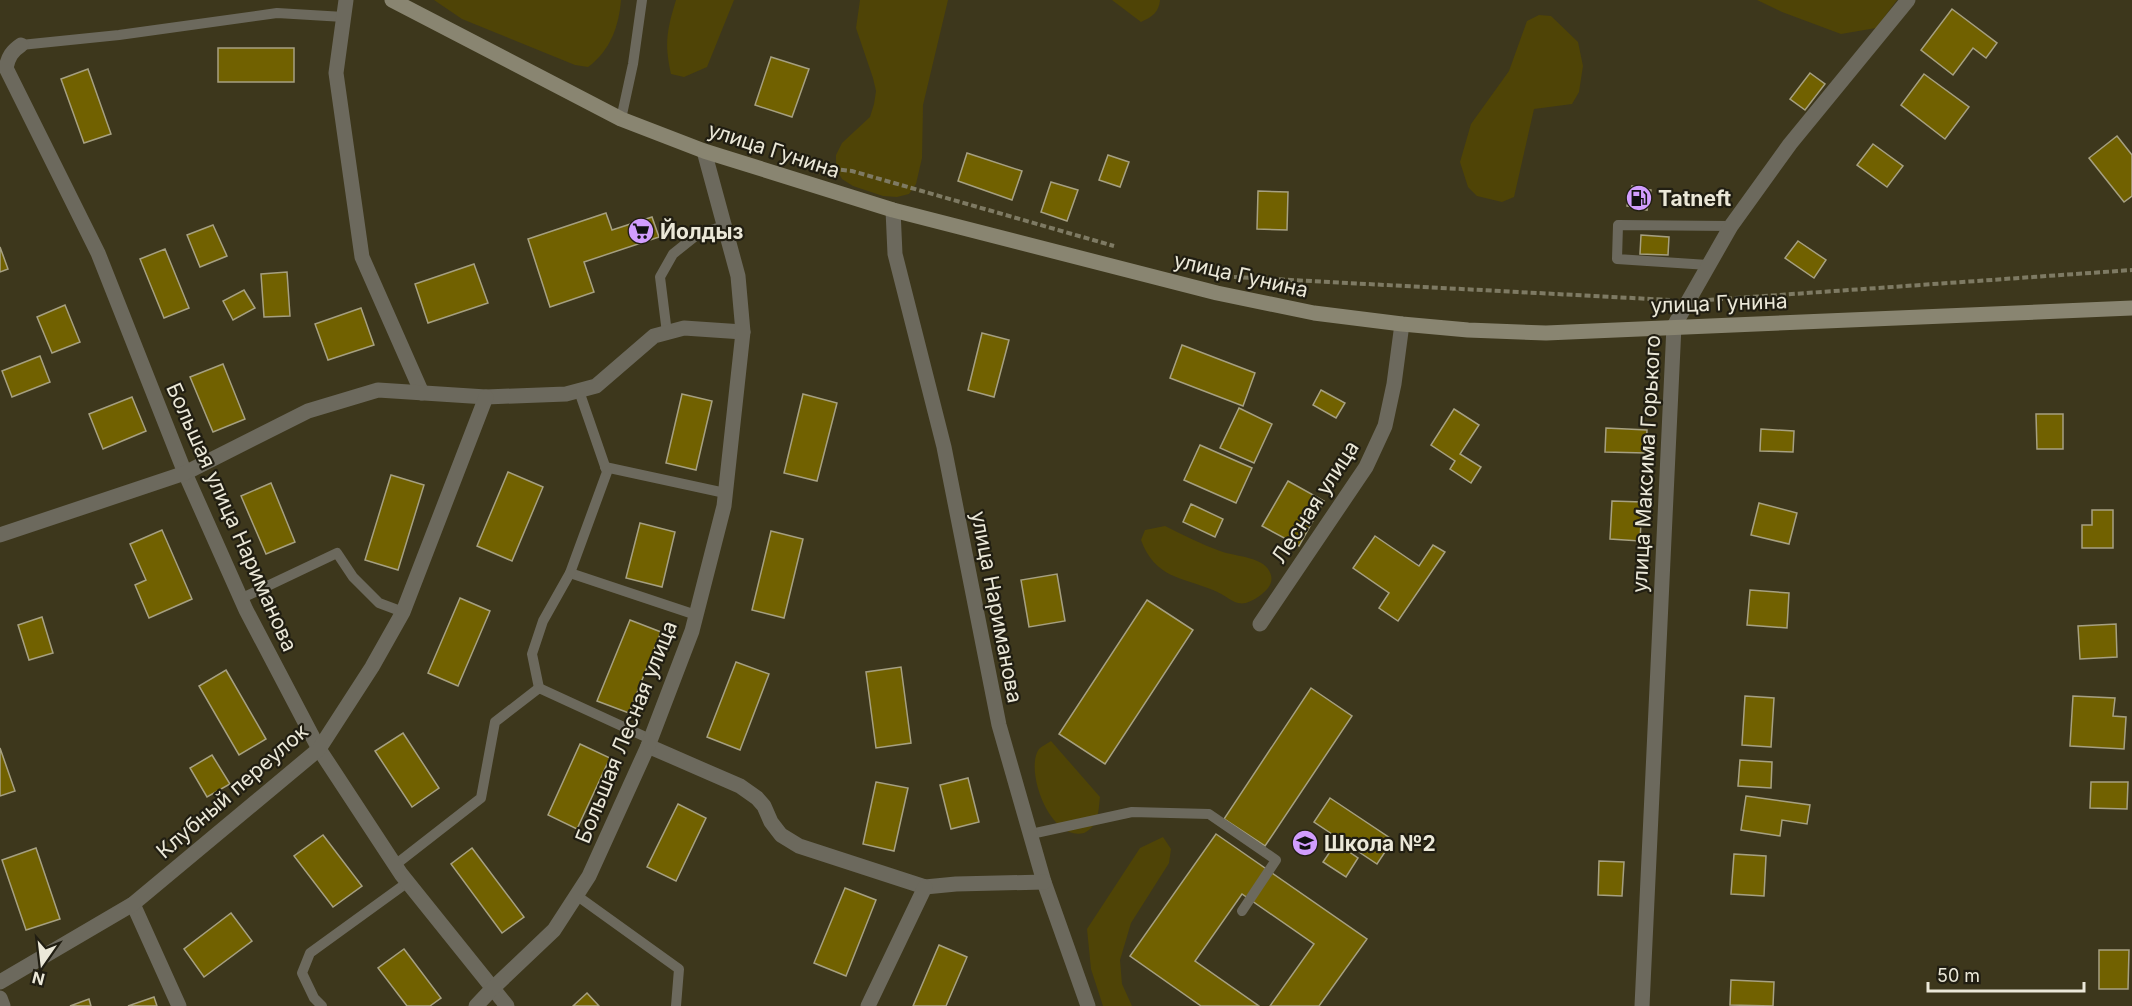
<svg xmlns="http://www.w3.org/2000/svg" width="2132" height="1006" font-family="Inter,sans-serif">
	<rect width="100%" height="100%" fill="#3d371c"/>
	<g fill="#4f4406">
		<path d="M 434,0 L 621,0 C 619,26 610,51 588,67 L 575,65 L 462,19 Z"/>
		<path d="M 676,0 L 734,0 L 707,67 L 684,77 L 671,74 C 664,43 667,30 676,0 Z"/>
		<path d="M 860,0 L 948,0 L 923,105 L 922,158 L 916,184 L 909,194 L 897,197 L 883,196 L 853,186 L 842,179 L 836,168 L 836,155 L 842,143 L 870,117 L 874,104 L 876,91 L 873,78 L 856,28 Z"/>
		<path d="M 1112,0 L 1160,0 C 1159,12 1152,17 1141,22 Z"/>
		<path d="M 1757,0 L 1897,0 L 1876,28 L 1841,34 L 1782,12 Z"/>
		<path d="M 1539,15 L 1551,16 L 1578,42 L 1583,66 L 1579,92 L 1572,104 L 1534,109 L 1514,197 L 1502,202 L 1477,196 L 1468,187 L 1460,162 L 1471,124 L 1509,71 L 1527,21 Z"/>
		<path d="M 1165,526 C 1183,535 1201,544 1220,551 C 1235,557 1266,556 1271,575 C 1273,584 1268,589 1262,594 C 1237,613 1235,599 1213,590 C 1181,577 1155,578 1141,540 L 1145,530 Z"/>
		<path d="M 1051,741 L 1100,797 C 1099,805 1099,813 1096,820 C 1095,825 1089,831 1084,833 C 1050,842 1024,770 1039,749 C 1042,746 1048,743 1051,741 Z"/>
		<path d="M 1163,837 L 1171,849 L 1169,863 L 1131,923 L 1120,960 L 1122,984 L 1132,1006 L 1103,1006 L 1091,969 L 1087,929 L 1140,848 Z"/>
	</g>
	<g fill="#716100" stroke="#a6a081" stroke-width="1.5">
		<path d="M 1952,9 L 1997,43 L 1986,58 L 1973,48 L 1953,75 L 1921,50 Z"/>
		<rect x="218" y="48" width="76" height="34"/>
		<path d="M 771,57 L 809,69 L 792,117 L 755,105 Z"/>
		<path d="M 88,69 L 111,134 L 84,143 L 61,79 Z"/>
		<path d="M 1810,73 L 1825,84 L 1805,110 L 1790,99 Z"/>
		<path d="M 1924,74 L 1969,107 L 1945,139 L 1901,105 Z"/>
		<path d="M 2117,136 L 2132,155 L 2132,196 L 2124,202 L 2089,158 Z"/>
		<path d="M 1873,144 L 1903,166 L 1887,187 L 1857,165 Z"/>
		<path d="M 967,153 L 1022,171 L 1012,200 L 958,181 Z"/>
		<path d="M 1108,155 L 1129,162 L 1120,187 L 1099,180 Z"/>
		<path d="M 1051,182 L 1078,190 L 1067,221 L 1041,212 Z"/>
		<path d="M 1632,186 L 1651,190 L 1647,210 L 1627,206 Z"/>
		<path d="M 1258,191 L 1288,192 L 1287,230 L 1257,229 Z"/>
		<path d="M 606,213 L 612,230 L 652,217 L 659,237 L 584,262 L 594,292 L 550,307 L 528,239 Z"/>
		<path d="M 213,225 L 227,256 L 200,267 L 187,235 Z"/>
		<path d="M 1641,235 L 1669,237 L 1668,255 L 1640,254 Z"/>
		<path d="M 1798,241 L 1826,260 L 1814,278 L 1785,258 Z"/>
		<path d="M 0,247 L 8,269 L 0,272 Z"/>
		<path d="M 165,249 L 189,308 L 164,318 L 140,259 Z"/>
		<path d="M 474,264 L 488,303 L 428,323 L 415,284 Z"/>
		<path d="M 287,272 L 290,316 L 264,317 L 261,274 Z"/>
		<path d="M 244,290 L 255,308 L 233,320 L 223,301 Z"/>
		<path d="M 65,305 L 80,342 L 52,353 L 37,317 Z"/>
		<path d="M 361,308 L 374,345 L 328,360 L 315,324 Z"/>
		<path d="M 982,333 L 1009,340 L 994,397 L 968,390 Z"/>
		<path d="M 1182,345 L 1255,373 L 1243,406 L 1170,378 Z"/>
		<path d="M 40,356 L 50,382 L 12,397 L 2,371 Z"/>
		<path d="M 223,364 L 245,419 L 213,432 L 190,377 Z"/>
		<path d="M 1321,390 L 1345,403 L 1336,418 L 1313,405 Z"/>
		<path d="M 682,394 L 712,401 L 696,470 L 666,463 Z"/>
		<path d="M 803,394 L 837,403 L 817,481 L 784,473 Z"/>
		<path d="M 132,397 L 146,431 L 103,449 L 89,414 Z"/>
		<path d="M 1239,408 L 1272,424 L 1254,463 L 1220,448 Z"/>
		<path d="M 1454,409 L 1479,425 L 1460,454 L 1481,467 L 1471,483 L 1450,469 L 1455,461 L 1431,445 Z"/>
		<path d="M 2036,414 L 2063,414 L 2063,449 L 2037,449 Z"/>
		<path d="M 1606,428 L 1647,430 L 1646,453 L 1605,452 Z"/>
		<path d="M 1761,429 L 1794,431 L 1793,452 L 1760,451 Z"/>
		<path d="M 1200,445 L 1252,468 L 1236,503 L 1184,480 Z"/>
		<path d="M 508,472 L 543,487 L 512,561 L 477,546 Z"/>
		<path d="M 391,475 L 424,485 L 398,570 L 365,560 Z"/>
		<path d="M 1288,481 L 1324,501 L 1299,546 L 1262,526 Z"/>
		<path d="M 271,483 L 295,542 L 266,554 L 241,496 Z"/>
		<path d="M 1612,501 L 1642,502 L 1640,541 L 1610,539 Z"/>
		<path d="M 1759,503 L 1797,513 L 1789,544 L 1751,535 Z"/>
		<path d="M 1191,504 L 1223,519 L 1215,537 L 1183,522 Z"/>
		<path d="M 2092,510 L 2113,510 L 2113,548 L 2082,548 L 2082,525 L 2092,525 Z"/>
		<path d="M 640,523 L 675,532 L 662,587 L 626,578 Z"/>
		<path d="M 162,530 L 192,599 L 149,618 L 135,585 L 146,580 L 130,544 Z"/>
		<path d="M 771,531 L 803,539 L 784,618 L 752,610 Z"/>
		<path d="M 1375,536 L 1419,566 L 1433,545 L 1445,552 L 1398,621 L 1379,608 L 1389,593 L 1353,568 Z"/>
		<path d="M 1057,574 L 1065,621 L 1029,627 L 1021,580 Z"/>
		<path d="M 1750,590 L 1789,593 L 1787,628 L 1747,625 Z"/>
		<path d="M 460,598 L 490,611 L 458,686 L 428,673 Z"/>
		<path d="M 1147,600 L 1193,630 L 1105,764 L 1059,734 Z"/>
		<path d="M 42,617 L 53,653 L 29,660 L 18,625 Z"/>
		<path d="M 630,620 L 661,632 L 629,713 L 597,701 Z"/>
		<path d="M 2116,624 L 2117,657 L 2080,659 L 2078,626 Z"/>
		<path d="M 736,662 L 769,674 L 740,750 L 707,737 Z"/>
		<path d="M 901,667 L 911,743 L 876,748 L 866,672 Z"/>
		<path d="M 226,670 L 266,739 L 239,755 L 199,686 Z"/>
		<path d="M 1311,688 L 1352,716 L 1265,846 L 1224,819 Z"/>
		<path d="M 1745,696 L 1774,698 L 1771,747 L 1742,745 Z"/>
		<path d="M 2073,696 L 2115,698 L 2113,716 L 2126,717 L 2124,749 L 2070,746 Z"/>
		<path d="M 403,733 L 439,788 L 412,807 L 375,751 Z"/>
		<path d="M 580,744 L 610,758 L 577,829 L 548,815 Z"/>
		<path d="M 0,748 L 15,791 L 0,796 Z"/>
		<path d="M 212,755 L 230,784 L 207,797 L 190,768 Z"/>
		<path d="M 1740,760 L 1772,762 L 1771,788 L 1738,786 Z"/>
		<path d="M 968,778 L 979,822 L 951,829 L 940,785 Z"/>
		<path d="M 876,782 L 908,788 L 894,851 L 863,844 Z"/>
		<path d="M 2091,782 L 2128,782 L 2127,809 L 2090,808 Z"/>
		<path d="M 1746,796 L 1810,805 L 1807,824 L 1782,820 L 1780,836 L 1741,830 Z"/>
		<path d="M 1330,798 L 1393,840 L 1377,864 L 1314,822 Z"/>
		<path d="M 678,804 L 706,818 L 676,881 L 647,867 Z"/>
		<path d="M 1216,834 L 1367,939 L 1319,1006 L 1270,1006 L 1314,944 L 1242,894 L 1195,961 L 1259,1006 L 1201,1006 L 1130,956 Z"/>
		<path d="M 323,835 L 362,886 L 333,907 L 294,856 Z"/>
		<path d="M 1336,843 L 1358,858 L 1346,877 L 1323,862 Z"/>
		<path d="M 36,848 L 60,919 L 26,930 L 2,860 Z"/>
		<path d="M 472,848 L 524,917 L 502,933 L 451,864 Z"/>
		<path d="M 1734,854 L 1766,856 L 1764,896 L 1731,894 Z"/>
		<path d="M 1599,861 L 1624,862 L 1622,896 L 1598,895 Z"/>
		<path d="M 845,888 L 876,900 L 846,976 L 814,963 Z"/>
		<path d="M 231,913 L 252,941 L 204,977 L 184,949 Z"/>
		<path d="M 939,945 L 967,957 L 946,1006 L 913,1006 Z"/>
		<path d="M 404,949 L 441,998 L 430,1006 L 407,1006 L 378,968 Z"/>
		<path d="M 2099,950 L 2129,950 L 2128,989 L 2099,989 Z"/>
		<path d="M 1731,980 L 1774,982 L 1773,1006 L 1730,1005 Z"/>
		<path d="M 587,993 L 599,1006 L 573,1006 Z"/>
		<path d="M 154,997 L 157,1006 L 128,1006 Z"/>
		<path d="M 89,999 L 91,1006 L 70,1006 Z"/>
	</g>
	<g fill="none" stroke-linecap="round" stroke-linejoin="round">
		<g stroke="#7e7a63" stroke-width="4" stroke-dasharray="6 3" stroke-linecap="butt">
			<path d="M 823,168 L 852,171 L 1114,246"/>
			<path d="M 1234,277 L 1670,300"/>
			<path d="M 1708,300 L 2132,270"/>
		</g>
		<g stroke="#6c695d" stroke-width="10">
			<path d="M 21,45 L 119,35 L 277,13 L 344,17"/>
			<path d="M 621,119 L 633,64 L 642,0"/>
			<path d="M 1708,265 L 1617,259 L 1618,225 L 1731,226"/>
			<path d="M 667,333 L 660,277 L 673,254 L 698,234 L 724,226"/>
			<path d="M 605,467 L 725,493"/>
			<path d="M 570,573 L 696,615"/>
			<path d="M 240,599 L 337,553 L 353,577 L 379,603 L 403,612"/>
			<path d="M 539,688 L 532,654 L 543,621 L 570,573 L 607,472 L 579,391"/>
			<path d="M 1031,834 L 1132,812 L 1209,814 L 1276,860 L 1242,911"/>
			<path d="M 395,865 L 481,798 L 495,722 L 539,688 L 650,739"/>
			<path d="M 576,895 L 679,969 L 676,1006"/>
			<path d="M 322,1006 L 314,998 L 302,973 L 310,953 L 408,882"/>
		</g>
		<g stroke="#6c695d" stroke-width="15">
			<path d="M 346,0 L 336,73 L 362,257 L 422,393"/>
			<path d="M 21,45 C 12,51 8,57 6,68 L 98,253 L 185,473 L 246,610 L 319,749 L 401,874 L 507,1006"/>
			<path d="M 893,210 L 895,254 L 944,447 L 999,725 L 1044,882 L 1088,1006"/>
			<path d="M 0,535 L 185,473 L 308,411 L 378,390 L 486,397 L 566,394 L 596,386 L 654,336 L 684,328 L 743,332"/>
			<path d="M 1260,624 L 1366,467 L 1385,426 L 1394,384 L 1402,324"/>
			<path d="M 648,746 L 740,786 L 757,798 L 764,806 L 771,822 L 781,835 L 799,846 L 925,887 L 956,884 L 1044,882"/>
			<path d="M 133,904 L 179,1006"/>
			<path d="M 0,982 L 133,904 L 319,749 L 372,667 L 403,612 L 486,397"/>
			<path d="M 0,998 L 3,1006"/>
			<path d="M 476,1006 L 493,988 L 554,930 L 589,876 L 648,746 L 692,631 L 724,506 L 743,332 L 738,276 L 704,151"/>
			<path d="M 868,1006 L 925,887"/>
			<path d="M 1642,1006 L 1674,326 L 1731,226 L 1790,144 L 1908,0"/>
		</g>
		<path stroke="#898571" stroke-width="15" d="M 392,0 L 621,119 L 704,151 L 893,210 L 1217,293 L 1314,313 L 1402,324 L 1468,330 L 1546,333 L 2132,308"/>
	</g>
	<defs>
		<g id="fuel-disc" transform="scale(1.35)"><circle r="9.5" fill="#d19dfe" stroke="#211e12"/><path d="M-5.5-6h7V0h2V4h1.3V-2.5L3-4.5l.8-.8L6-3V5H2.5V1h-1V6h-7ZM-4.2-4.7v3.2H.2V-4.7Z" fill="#111"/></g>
		<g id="supermarket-disc" transform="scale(1.35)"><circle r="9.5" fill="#d19dfe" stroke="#211e12"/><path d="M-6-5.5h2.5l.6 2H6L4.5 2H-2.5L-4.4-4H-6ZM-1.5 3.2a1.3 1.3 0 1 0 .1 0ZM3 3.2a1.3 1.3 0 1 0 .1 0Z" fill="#111"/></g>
		<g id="school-disc" transform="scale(1.35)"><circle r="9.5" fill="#d19dfe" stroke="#211e12"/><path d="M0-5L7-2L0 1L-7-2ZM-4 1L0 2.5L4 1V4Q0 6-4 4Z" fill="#111"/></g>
	</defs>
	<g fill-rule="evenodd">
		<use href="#fuel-disc" x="1639" y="198"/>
		<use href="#supermarket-disc" x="641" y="231"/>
		<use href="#school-disc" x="1305" y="843"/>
	</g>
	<g text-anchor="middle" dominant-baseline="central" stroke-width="4.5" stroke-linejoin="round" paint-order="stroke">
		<g font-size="21" fill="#ebe8d8" stroke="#211e12">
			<text transform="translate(774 150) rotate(18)">улица Гунина</text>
			<text transform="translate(1241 275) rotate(13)">улица Гунина</text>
			<text transform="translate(1719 303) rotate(-2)">улица Гунина</text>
			<text transform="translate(1646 464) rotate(-87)">улица Максима Горького</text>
			<text transform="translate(1315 502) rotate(-57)">Лесная улица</text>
			<text transform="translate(232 517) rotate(66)">Большая улица Нариманова</text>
			<text transform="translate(997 607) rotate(79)">улица Нариманова</text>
			<text transform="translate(626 732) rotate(-68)">Большая Лесная улица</text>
			<text transform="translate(232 791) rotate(-41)">Клубный переулок</text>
		</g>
		<g font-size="21" font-weight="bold" fill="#ebe8d8" stroke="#211e12" text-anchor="start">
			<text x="1658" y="198">Tatneft</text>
			<text x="660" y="231">Йолдыз</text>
			<text x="1324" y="843">Школа №2</text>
		</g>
	</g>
	<g transform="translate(42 964) rotate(194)" stroke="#211e12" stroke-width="4.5" paint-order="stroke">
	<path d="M0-4.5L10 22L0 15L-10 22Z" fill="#ebe8d8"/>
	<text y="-9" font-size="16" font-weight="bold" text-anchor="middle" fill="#ebe8d8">N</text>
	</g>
	<path d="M1928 982v9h156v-9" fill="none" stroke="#ebe8d8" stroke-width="3"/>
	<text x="1937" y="982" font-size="18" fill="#ebe8d8" stroke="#211e12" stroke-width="4.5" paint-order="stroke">50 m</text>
</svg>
